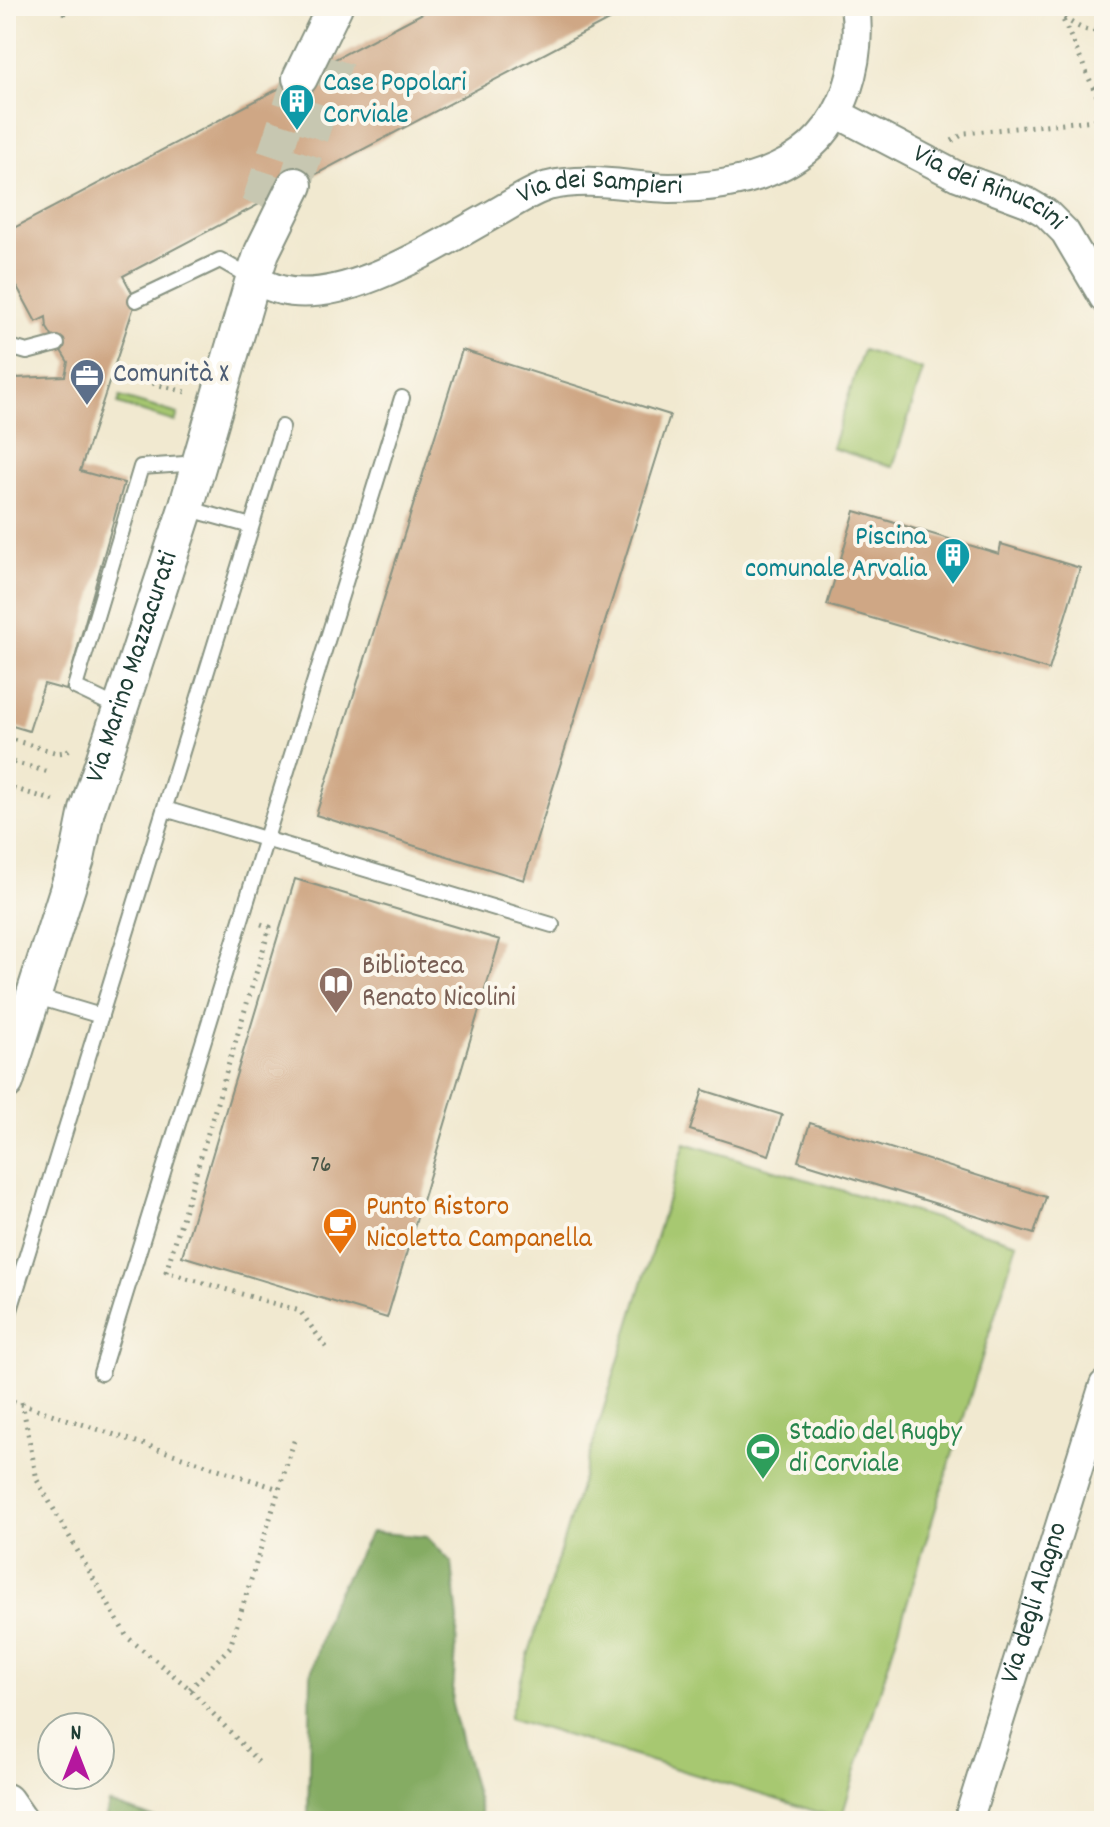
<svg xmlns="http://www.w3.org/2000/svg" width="1110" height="1827" font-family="Dekko,sans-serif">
	<rect width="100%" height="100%" fill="#fbf7ec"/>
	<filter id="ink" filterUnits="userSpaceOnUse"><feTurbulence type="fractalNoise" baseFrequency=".0125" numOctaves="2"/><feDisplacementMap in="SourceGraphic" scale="16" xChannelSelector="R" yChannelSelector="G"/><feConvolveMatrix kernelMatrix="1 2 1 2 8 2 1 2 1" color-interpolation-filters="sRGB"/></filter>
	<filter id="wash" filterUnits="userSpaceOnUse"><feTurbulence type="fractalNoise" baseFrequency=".006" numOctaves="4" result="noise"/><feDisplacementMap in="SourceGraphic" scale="32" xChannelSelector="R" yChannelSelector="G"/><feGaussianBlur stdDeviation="1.8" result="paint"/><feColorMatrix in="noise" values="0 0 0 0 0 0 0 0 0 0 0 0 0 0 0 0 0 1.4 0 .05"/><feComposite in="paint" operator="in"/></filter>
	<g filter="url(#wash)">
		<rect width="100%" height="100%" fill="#f1e9d0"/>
		<g fill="#a7c871" stroke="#638252" stroke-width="2">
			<path d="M 863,350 L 923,370 L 893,467 L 832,448 Z"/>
			<path d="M 120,397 L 178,414 L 175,422 L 118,404 Z"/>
			<path d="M 685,1143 L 1017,1243 L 841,1819 L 509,1718 Z"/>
		</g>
		<g fill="#85ac63" stroke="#52744c" stroke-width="2">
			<path d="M 371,1532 L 427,1537 L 452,1563 L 458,1620 L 452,1705 L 483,1821 L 308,1821 L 311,1673 L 330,1606 Z"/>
			<path d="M 109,1803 L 162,1821 L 105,1821 Z"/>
		</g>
		<g id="blocks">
			<g fill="#cfa785">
				<path d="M 436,6 L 635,6 L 123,276 L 136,300 L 80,471 L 124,483 L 66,690 L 44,684 L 29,731 L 6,724 L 6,408 L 15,378 L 65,376 L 68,362 L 47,328 L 46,317 L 36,322 L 6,266 L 6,232 Z"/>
				<path d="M 462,350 L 670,415 L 524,880 L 316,815 Z"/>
				<path d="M 855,511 L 999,554 L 1001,544 L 1080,568 L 1049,670 L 827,605 Z"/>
				<path d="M 295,879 L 500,940 L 387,1318 L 182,1256 Z"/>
				<path d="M 703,1090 L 782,1115 L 769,1155 L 690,1130 Z"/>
				<path d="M 810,1123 L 1046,1197 L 1034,1234 L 798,1161 Z"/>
			</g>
		</g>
	</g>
	<g filter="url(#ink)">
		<use href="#blocks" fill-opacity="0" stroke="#889382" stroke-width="2"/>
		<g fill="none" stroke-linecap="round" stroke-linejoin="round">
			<g stroke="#c7c7b1" stroke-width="34" stroke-dasharray="34 17" stroke-linecap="butt">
				<path d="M 295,185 L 336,59"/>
				<path d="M 258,205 L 300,78"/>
			</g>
			<g stroke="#889382" stroke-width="18">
				<g id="service">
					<path d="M 136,300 L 220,260 L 253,279"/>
					<path d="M 6,346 L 27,352 L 57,344"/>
					<path d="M 186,508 L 251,526"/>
					<path d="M 119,708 L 75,687 L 141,467 L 199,463"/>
					<path d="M 165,809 L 552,925"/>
					<path d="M 34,996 L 101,1016"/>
					<path d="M 6,1323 L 282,427"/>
					<path d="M 101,1373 L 402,398"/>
				</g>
			</g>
			<g stroke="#889382" stroke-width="32">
				<g id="minor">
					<path id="s1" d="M 838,114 L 957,176 L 1027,202 L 1046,213 L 1065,232 L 1104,298"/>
					<path id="s2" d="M 253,279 C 262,283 272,288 281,290 C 346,306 439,244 494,214 C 511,205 530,191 548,186 C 590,176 628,187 669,188 C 745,188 820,168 847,90 C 856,63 859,34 855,6"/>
					<path id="s3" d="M 968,1821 L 1104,1385"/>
				</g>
			</g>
			<g stroke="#889382" stroke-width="38">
				<g id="tertiary">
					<path d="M 300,78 L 335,6"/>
					<path id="s4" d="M 6,1082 L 77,859 L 87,810 L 186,508 L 253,279 L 262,252 L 295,185"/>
					<path d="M 6,1801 L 20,1821"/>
				</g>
			</g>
			<g stroke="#889382" stroke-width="5" stroke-dasharray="2 6" stroke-linecap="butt">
				<path d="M 1057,6 L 1104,112"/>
				<path d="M 64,15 L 66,6"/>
				<path d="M 1064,18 C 1077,26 1089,35 1104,29"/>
				<path d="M 952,141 L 965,133 L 1104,119"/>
				<path d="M 114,373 L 186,392"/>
				<path d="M 6,386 L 12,368"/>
				<path d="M 6,738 L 58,753 L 66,752 L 73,746"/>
				<path d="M 6,760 L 52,773"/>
				<path d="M 6,786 L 55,801"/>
				<path d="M 261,924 L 270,927 L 166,1272 L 300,1311 L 326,1347"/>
				<path d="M 6,1399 L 279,1489"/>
				<path d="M 22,1402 L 37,1480 L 127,1637 L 190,1689 L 261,1765"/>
				<path d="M 190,1689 L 230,1647 L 295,1438"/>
			</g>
			<use href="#service" stroke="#fff" stroke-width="14"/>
			<use href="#minor" stroke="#fff" stroke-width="28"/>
			<use href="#tertiary" stroke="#fff" stroke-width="34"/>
		</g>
	</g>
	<defs>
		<g id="building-pin" transform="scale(1.8)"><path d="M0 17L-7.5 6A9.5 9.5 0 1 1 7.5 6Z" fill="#0f9aa8" stroke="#fbf7ec"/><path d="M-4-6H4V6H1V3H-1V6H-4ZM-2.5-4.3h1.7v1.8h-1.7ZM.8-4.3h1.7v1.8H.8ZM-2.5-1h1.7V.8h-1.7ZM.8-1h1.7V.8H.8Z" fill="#fff"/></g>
		<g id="office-pin" transform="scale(1.8)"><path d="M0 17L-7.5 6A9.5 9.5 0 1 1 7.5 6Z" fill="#5c6f8a" stroke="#fbf7ec"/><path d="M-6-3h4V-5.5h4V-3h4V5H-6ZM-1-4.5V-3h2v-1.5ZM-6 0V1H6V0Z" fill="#fff"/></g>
		<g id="library-pin" transform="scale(1.8)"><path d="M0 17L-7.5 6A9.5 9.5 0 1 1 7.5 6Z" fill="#8d6e63" stroke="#fbf7ec"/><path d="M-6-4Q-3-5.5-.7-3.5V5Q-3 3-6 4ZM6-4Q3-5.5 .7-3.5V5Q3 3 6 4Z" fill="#fff"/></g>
		<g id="cafe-pin" transform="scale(1.8)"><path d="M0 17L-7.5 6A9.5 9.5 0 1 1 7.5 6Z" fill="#e8710a" stroke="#fbf7ec"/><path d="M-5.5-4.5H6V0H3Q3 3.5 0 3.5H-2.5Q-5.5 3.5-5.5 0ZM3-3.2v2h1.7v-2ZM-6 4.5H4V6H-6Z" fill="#fff"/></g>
		<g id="stadium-pin" transform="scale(1.8)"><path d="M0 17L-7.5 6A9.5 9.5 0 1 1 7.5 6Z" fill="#2e9e5b" stroke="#fbf7ec"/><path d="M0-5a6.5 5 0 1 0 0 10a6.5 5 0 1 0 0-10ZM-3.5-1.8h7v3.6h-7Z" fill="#fff"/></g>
	</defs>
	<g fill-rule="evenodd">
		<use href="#building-pin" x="297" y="101"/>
		<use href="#office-pin" x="87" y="376"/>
		<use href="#building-pin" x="953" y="555"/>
		<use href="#library-pin" x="336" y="984"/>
		<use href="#cafe-pin" x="340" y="1225"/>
		<use href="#stadium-pin" x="763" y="1450"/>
	</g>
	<g text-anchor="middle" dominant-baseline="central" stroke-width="8" stroke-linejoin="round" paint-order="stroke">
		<g font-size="24" fill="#4b5848">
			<text x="321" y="1166">76</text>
		</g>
		<g font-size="28" fill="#0d838f" stroke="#fbf7ec" text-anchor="start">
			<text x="323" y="85">Case Popolari<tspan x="323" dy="32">Corviale</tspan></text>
			<text x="927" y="539" text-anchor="end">Piscina<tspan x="927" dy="32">comunale Arvalia</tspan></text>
		</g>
		<g font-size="28" fill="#1f3d34" stroke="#fbf7ec">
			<text stroke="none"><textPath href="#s1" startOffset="168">Via dei Rinuccini</textPath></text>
			<text stroke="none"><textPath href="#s2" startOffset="374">Via dei Sampieri</textPath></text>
			<text stroke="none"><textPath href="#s4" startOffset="434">Via Marino Mazzacurati</textPath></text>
			<text stroke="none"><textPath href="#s3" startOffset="228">Via degli Alagno</textPath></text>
		</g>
		<g font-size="28" fill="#4e5e75" stroke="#fbf7ec" text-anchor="start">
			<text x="113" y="376">Comunità X</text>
		</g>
		<g font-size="28" fill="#785e54" stroke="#fbf7ec" text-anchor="start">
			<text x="362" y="968">Biblioteca<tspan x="362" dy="32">Renato Nicolini</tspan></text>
		</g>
		<g font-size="28" fill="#c56008" stroke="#fbf7ec" text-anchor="start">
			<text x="366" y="1209">Punto Ristoro<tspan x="366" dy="32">Nicoletta Campanella</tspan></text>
		</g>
		<g font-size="28" fill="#27864d" stroke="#fbf7ec" text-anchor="start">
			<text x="789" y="1434">Stadio del Rugby<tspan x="789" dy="32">di Corviale</tspan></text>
		</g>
	</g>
	<rect width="1110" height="1827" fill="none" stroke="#fbf7ec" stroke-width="32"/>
	<g transform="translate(76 1751)"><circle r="38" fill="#fbf7ec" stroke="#a3ada2" stroke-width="2"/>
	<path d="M0-6L14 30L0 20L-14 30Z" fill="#b5179e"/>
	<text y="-12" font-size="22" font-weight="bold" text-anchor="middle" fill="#1f3d34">N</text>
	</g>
</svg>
